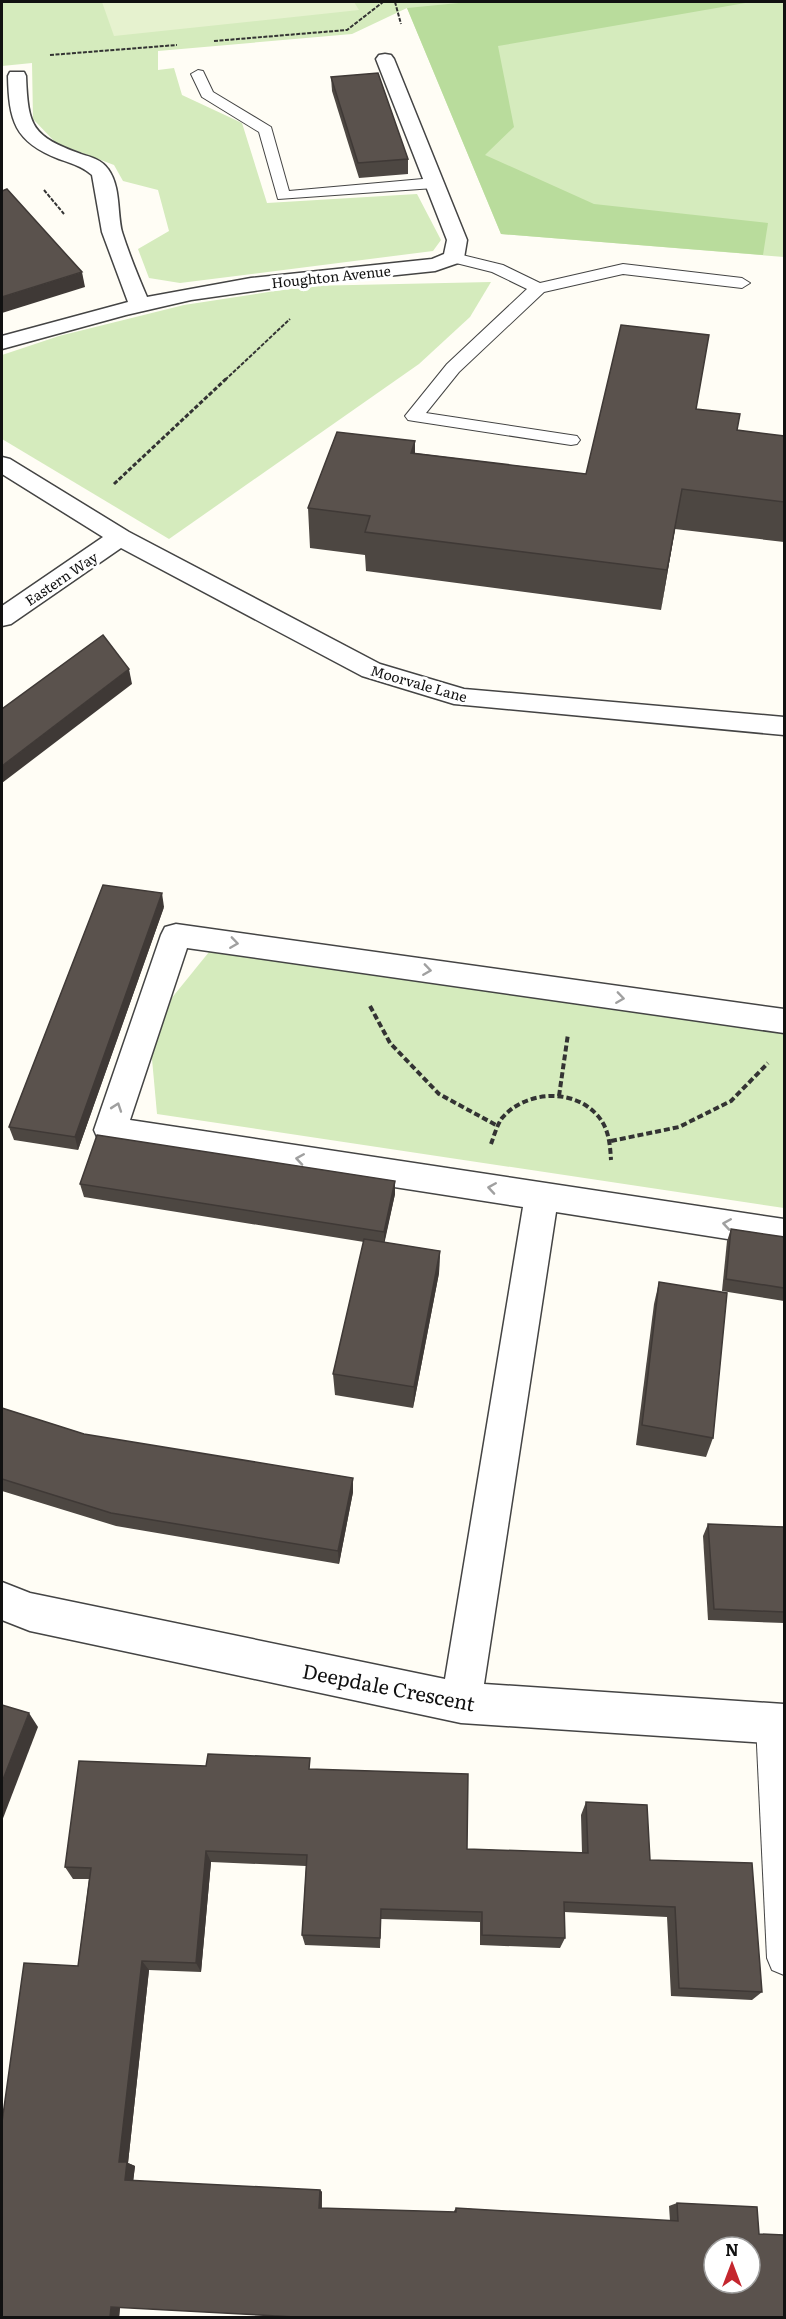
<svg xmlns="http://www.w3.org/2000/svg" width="786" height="2319" font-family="Literata,serif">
	<rect width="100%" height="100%" fill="#fffdf5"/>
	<g fill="#d5ebbd">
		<path d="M 2,2 L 784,2 L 784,257 L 501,234 L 407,8 L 352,34 L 158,51 L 158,70 L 174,68 L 182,95 L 242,123 L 267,203 L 417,194 L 441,240 L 433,251 L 180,283 L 149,278 L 138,249 L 169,231 L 158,190 L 123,181 L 114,165 L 56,143 L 33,119 L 32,63 L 2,66 Z"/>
		<path d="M 491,282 L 470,317 L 419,364 L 169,539 L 2,439 L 2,355 L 59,336 L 184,305 L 307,286 Z"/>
		<path d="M 209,952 L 784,1033 L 784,1208 L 157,1114 L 149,1026 Z"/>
	</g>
	<path fill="#b9dc9c" d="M 469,2 L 751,2 L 498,46 L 514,127 L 485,155 L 594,204 L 768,223 L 763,255 L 501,234 L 407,8 Z"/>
	<path fill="#e6f2cf" d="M 102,2 L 354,2 L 359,10 L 114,36 Z"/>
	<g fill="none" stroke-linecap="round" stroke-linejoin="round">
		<g stroke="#444" stroke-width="2">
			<g id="service">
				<path d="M 198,70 L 203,71 L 213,92 L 271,127 L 289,191 L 434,178 L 442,183 L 434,188 L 278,199 L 259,132 L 202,97 L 191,74 Z"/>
				<path d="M 454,253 L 503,265 L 540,283 L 623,264 L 742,278 L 750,283 L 742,288 L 623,274 L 544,292 L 459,372 L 426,413 L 577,436 L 580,440 L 577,444 L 571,445 L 414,421 L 408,420 L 405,416 L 447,364 L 527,289 L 492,272 L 448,261 L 446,258 Z"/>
				<path d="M 772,1708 L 783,1713 L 784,1716 L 784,1975 L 772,1970 L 767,1958 L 756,1724 L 761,1713 Z"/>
			</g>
		</g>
		<g stroke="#444" stroke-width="3">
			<g id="minor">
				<path d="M 385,54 L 391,55 L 394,59 L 467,240 L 464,258 L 461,262 L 435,271 L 282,287 L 191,300 L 126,315 L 2,349 L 2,336 L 128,302 L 102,232 L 92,175 C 82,166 70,163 59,159 C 14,142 9,120 8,76 L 10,72 L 24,72 L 26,76 C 28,127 32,136 81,154 C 91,157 102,160 108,169 C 121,187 117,212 122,232 C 129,254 138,276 147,297 L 251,278 L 432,259 L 444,254 L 447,240 L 376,59 L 379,55 Z"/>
				<path d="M 2,457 L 10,459 L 129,532 L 380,664 L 464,689 L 784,717 L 784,735 L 454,704 L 362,676 L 121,548 L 11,624 L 2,626 L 2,606 L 103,537 L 2,474 Z"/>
				<path d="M 176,924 L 784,1009 L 784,1033 L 187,948 L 130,1120 L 784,1219 L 784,1248 L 556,1212 L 484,1684 L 784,1704 L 784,1744 L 461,1723 L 30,1631 L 2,1620 L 2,1582 L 30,1593 L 445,1679 L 523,1207 L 110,1143 L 98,1139 L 94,1130 L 161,935 L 165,927 Z"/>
			</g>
		</g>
		<g stroke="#333" stroke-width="2" stroke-dasharray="4 1.5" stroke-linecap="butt">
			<path d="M 395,2 L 401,24"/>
			<path d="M 214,41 L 347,30 L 383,2"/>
			<path d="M 50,55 L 177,45"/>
			<path d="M 44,190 L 64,214"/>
			<path d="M 225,380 L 290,319"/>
		</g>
		<path stroke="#333" stroke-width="3" stroke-dasharray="4.5 2" stroke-linecap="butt" d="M 114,484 L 227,378"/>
		<g stroke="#333" stroke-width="4" stroke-dasharray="6 3" stroke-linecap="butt">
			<path d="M 370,1006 L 390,1043 L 439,1094 L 496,1125"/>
			<path d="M 559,1096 L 568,1034"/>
			<path d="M 611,1141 L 679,1127 L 731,1101 L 768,1063"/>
			<path d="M 491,1144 C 494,1136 497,1125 502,1118 C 525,1091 573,1087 598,1116 C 609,1129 610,1144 611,1160"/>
		</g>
		<use href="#service" fill="#fff" fill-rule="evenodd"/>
		<use href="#minor" fill="#fff" fill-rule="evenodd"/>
	</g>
	<g fill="#4d4742">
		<path d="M 331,77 L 408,159 L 408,174 L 359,178 L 332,91 Z"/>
		<path d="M 697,409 L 737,430 L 784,436 L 784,542 L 675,529 L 661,610 L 366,571 L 365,555 L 310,548 L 308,508 L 415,453 L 586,474 Z"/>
		<path d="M 164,907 L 78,1150 L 14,1140 L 9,1127 Z"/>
		<path d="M 395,1181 L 395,1194 L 384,1243 L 440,1251 L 439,1273 L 413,1408 L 335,1395 L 333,1374 L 364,1242 L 84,1197 L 80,1184 Z"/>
		<path d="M 731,1229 L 784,1237 L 784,1301 L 722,1291 L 727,1241 Z"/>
		<path d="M 659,1282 L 713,1438 L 706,1457 L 636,1445 L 654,1304 Z"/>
		<path d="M 2,1408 L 84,1434 L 353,1492 L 339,1564 L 116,1526 L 2,1491 Z"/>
		<path d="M 708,1524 L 784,1527 L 784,1623 L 708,1620 L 703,1536 Z"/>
		<path d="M 206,1766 L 312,1769 L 467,1849 L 582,1853 L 581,1815 L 586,1802 L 650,1860 L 762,1992 L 752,2000 L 671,1996 L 667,1917 L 564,1912 L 565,1938 L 560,1948 L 480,1945 L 480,1922 L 381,1919 L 380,1948 L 305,1945 L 302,1935 L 306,1866 L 211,1862 L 201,1972 L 149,1970 L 128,2163 L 135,2166 L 133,2181 L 320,2190 L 322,2192 L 322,2208 L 454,2212 L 454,2211 L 456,2208 L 670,2221 L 669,2206 L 677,2203 L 759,2234 L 120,2308 L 119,2318 L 78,1966 L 89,1879 L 73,1879 L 65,1867 Z"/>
	</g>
	<g fill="#3f3936">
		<path d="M 82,272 L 85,287 L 2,313 L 2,297 Z"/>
		<path d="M 415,441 L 415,481 L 411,453 Z"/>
		<path d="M 682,489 L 675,529 L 661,610 L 667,570 Z"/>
		<path d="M 129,669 L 132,684 L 2,783 L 2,766 Z"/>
		<path d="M 162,893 L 164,907 L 78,1150 L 75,1137 Z"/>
		<path d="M 395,1181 L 395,1194 L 384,1245 L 384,1232 Z"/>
		<path d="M 440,1251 L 439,1273 L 413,1408 L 414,1387 Z"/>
		<path d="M 353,1478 L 353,1492 L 339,1564 L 338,1551 Z"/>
		<path d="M 29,1713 L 38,1727 L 2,1821 L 2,1782 Z"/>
		<path d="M 206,1851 L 211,1862 L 201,1972 L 196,1963 Z"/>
		<path d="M 142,1961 L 149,1970 L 128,2163 L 135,2166 L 133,2183 L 125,2180 L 119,2162 Z"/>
		<path d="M 320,2190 L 322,2192 L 321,2210 L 319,2208 Z"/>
		<path d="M 111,2307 L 120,2307 L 119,2318 L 110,2318 Z"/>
	</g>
	<g fill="#5a524d" stroke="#3f3936" stroke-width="1.5" fill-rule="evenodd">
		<path d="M 378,73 L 408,159 L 358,163 L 331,77 Z"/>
		<path d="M 7,189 L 82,272 L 2,297 L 2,191 Z"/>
		<path d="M 621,325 L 709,335 L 696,409 L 740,414 L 737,430 L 784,436 L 784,502 L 682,489 L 667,570 L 365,532 L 370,516 L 308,508 L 337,432 L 415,441 L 411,453 L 586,474 Z"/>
		<path d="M 103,635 L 129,669 L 2,766 L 2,709 Z"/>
		<path d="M 103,885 L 162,893 L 75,1137 L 9,1127 Z"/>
		<path d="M 97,1135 L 395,1181 L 384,1232 L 80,1184 Z"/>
		<path d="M 731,1229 L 784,1237 L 784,1288 L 726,1279 Z"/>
		<path d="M 364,1239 L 440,1251 L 414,1387 L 333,1374 Z"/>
		<path d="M 659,1282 L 727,1293 L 713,1438 L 642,1425 Z"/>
		<path d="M 2,1408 L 84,1434 L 353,1478 L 338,1551 L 111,1513 L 2,1479 Z"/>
		<path d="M 708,1524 L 784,1527 L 784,1612 L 714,1609 Z"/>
		<path d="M 2,1705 L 29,1713 L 2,1782 Z"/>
		<path d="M 208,1754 L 310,1758 L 309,1769 L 468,1774 L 467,1849 L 588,1853 L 586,1802 L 647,1805 L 650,1860 L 752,1863 L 762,1992 L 679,1988 L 675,1907 L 564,1902 L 565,1938 L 482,1935 L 482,1912 L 381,1909 L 380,1938 L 302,1935 L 307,1855 L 206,1851 L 196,1963 L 142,1961 L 119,2162 L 127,2162 L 125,2180 L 320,2190 L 319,2208 L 456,2212 L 456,2208 L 678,2221 L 677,2203 L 757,2207 L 759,2234 L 784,2235 L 784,2318 L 314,2318 L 111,2307 L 110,2318 L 2,2318 L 2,2122 L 24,1963 L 78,1966 L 91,1868 L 65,1867 L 79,1761 L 206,1766 ZM 714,2247 L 750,2247 L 750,2283 L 714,2283 Z"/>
	</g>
	<defs><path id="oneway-chevron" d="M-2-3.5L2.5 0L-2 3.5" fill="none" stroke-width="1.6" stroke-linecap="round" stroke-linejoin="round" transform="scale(1.5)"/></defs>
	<g stroke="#a0a0a0">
		<use href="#oneway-chevron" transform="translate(234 943) rotate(8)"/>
		<use href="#oneway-chevron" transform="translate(427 970) rotate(8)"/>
		<use href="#oneway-chevron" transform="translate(620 998) rotate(8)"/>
		<use href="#oneway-chevron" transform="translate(117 1107) rotate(-71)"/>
		<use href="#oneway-chevron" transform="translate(300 1159) rotate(-171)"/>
		<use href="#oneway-chevron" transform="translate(492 1188) rotate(-171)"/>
		<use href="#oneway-chevron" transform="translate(727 1224) rotate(-171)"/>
	</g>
	<g text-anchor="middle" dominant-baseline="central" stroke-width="6" stroke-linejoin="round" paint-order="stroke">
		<g font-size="14" fill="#111" stroke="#fff">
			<text transform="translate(331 276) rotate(-6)">Houghton Avenue</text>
			<text transform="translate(61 578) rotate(-34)">Eastern Way</text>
			<text transform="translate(419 683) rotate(16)">Moorvale Lane</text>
		</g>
		<g font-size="20" fill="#111" stroke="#fff">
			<text transform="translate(389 1686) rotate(11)">Deepdale Crescent</text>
		</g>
	</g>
	<rect width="786" height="2319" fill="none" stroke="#111111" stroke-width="6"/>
	<g transform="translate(732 2265)"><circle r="28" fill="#ffffff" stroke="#a0a0a0" stroke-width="1.5"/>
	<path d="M0-4.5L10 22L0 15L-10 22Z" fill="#c4262e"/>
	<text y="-9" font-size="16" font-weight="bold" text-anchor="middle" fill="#111111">N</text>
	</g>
</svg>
